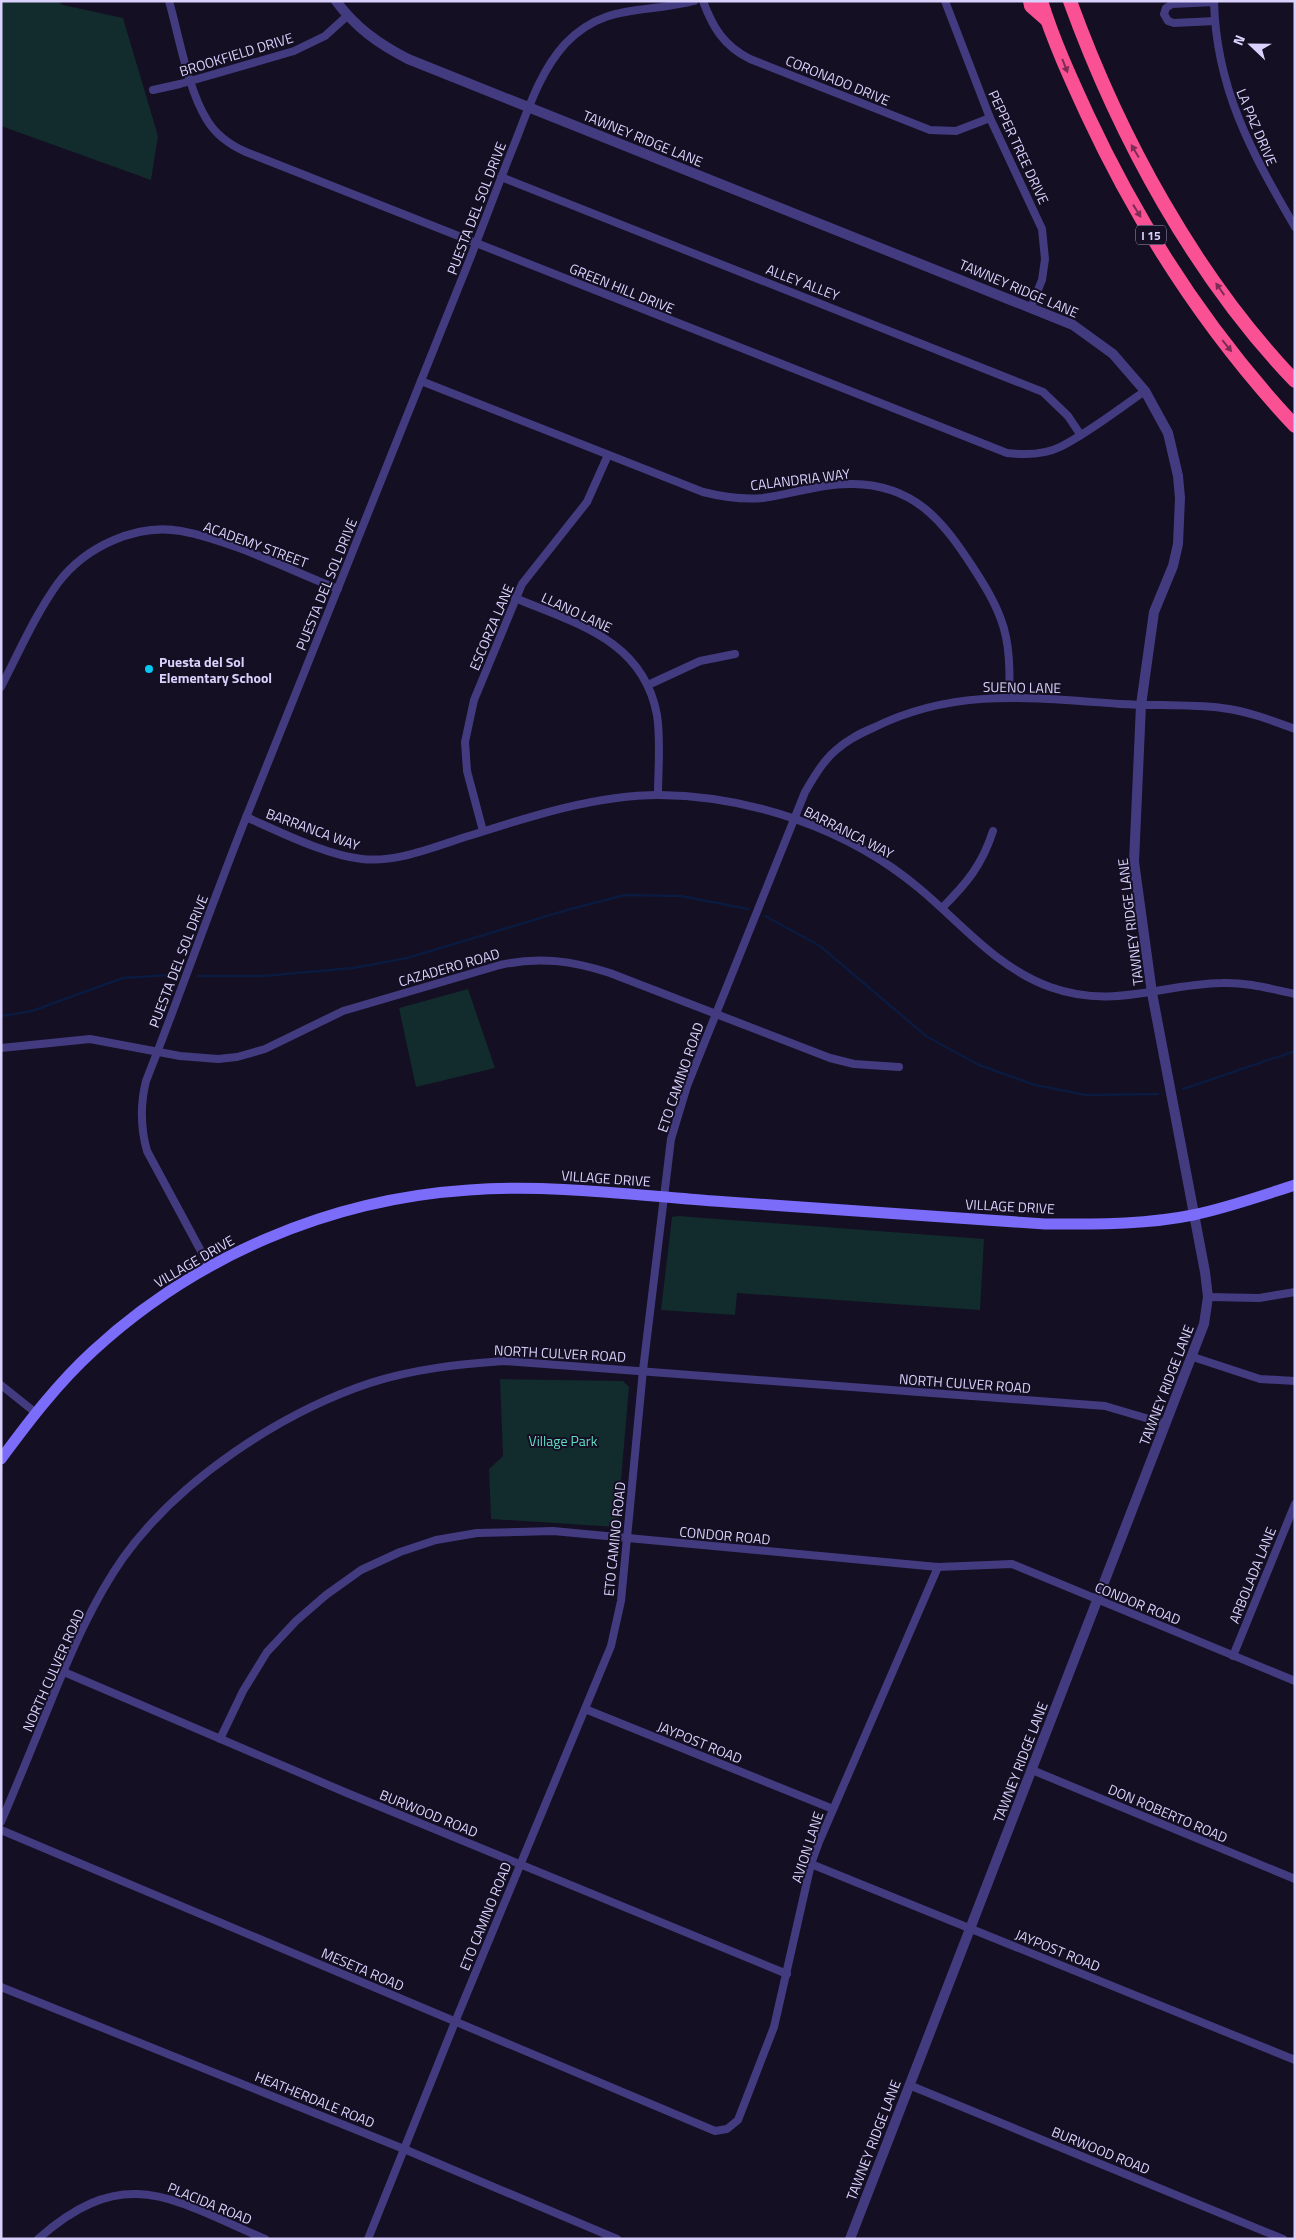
<svg xmlns="http://www.w3.org/2000/svg" width="1296" height="2240" font-family="'Titillium Web',sans-serif">
	<rect width="100%" height="100%" fill="#140f22"/>
	<g fill="#122b2c">
		<path d="M 1,1 L 57,1 L 63,5 L 123,18 L 158,136 L 151,180 L 1,126 Z"/>
		<path d="M 468,989 L 495,1068 L 416,1087 L 399,1008 Z"/>
		<path d="M 678,1216 L 984,1239 L 980,1310 L 737,1293 L 735,1315 L 661,1310 L 672,1217 Z"/>
		<path d="M 500,1379 L 623,1381 L 629,1387 L 617,1527 L 491,1519 L 489,1469 L 503,1456 Z"/>
	</g>
	<g fill="none" stroke-linecap="round" stroke-linejoin="round">
		<g stroke="#0b1a3f" stroke-width="2.5">
			<path d="M 765,916 L 820,946 L 926,1036 L 979,1065 L 1035,1085 L 1086,1095 L 1158,1094"/>
			<path d="M 198,976 L 263,976 L 353,968 L 407,958 L 567,910 L 625,895 L 681,896 L 748,909"/>
			<path d="M 1,1016 L 32,1011 L 123,978 L 168,975"/>
			<path d="M 1183,1089 L 1295,1051"/>
		</g>
		<g stroke="#433b80" stroke-width="8">
			<path d="M 169,1 C 179,36 188,90 207,120 C 216,135 230,145 246,152 L 1007,453 C 1025,455 1044,455 1060,447 C 1087,434 1120,408 1145,391"/>
			<path d="M 703,1 C 713,28 724,46 750,59 L 930,130 L 956,131 L 990,118"/>
			<path d="M 945,1 L 990,118 L 1042,229 L 1045,259 L 1042,280 L 1031,307"/>
			<path d="M 1214,1 C 1216,89 1252,153 1295,227"/>
			<path d="M 1214,2 L 1172,4 L 1166,8 L 1164,14 L 1168,21 L 1174,23 L 1215,21"/>
			<path d="M 153,90 L 180,84 L 294,51 L 325,36 L 347,16"/>
			<path d="M 501,177 L 1043,392 L 1068,416 L 1080,434"/>
			<path d="M 421,381 L 703,492 C 723,497 743,500 763,498 C 793,494 823,483 853,484 C 915,485 943,521 974,569 C 987,589 1001,612 1006,637 C 1010,657 1010,677 1009,697"/>
			<path d="M 515,598 C 577,624 643,640 657,715 C 661,741 658,769 658,795"/>
			<path d="M 648,685 L 700,661 L 735,654"/>
			<path d="M 1,687 C 19,652 35,615 58,583 C 85,547 136,523 181,531 C 230,540 290,570 338,589"/>
			<path d="M 246,817 C 280,832 326,855 362,859 C 399,863 438,845 472,835 C 531,816 597,795 659,795 C 752,796 849,829 920,889 C 963,925 996,967 1050,987 C 1114,1010 1160,984 1222,983 C 1247,982 1271,989 1295,994"/>
			<path d="M 483,831 L 467,771 L 465,742 L 474,700 L 522,584 L 587,502 L 608,455"/>
			<path d="M 942,908 C 967,883 982,865 993,831"/>
			<path d="M 1,1048 L 90,1039 L 180,1056 L 218,1059 L 237,1057 L 265,1049 L 343,1011 L 500,965 C 539,956 573,961 610,973 L 830,1058 L 854,1064 L 899,1067"/>
			<path d="M 209,1266 L 147,1151 C 140,1126 140,1105 146,1081 C 181,992 212,903 247,815 C 317,638 388,462 459,286 C 478,240 495,192 514,145 C 528,110 539,73 565,44 C 605,2 645,14 694,1"/>
			<path d="M 1208,1297 L 1259,1298 L 1295,1292"/>
			<path d="M 1193,1357 L 1260,1379 L 1295,1381"/>
			<path d="M 1,1385 L 36,1413"/>
			<path d="M 1233,1656 L 1295,1504"/>
			<path d="M 64,1672 L 347,1793 L 787,1974"/>
			<path d="M 585,1709 L 833,1809"/>
			<path d="M 220,1739 L 243,1691 L 267,1652 L 296,1621 L 326,1595 L 361,1570 L 400,1552 L 436,1540 L 477,1533 L 553,1531 L 938,1567 L 1012,1564 L 1295,1681"/>
			<path d="M 1032,1770 L 1295,1879"/>
			<path d="M 1,1822 C 19,1780 36,1738 53,1696 C 73,1648 93,1601 123,1558 C 179,1480 280,1413 370,1383 C 414,1369 459,1364 504,1361 L 1105,1406 L 1166,1424"/>
			<path d="M 1,1830 L 715,2131 L 727,2129 L 738,2120 L 774,2027 L 811,1864 L 819,1842 L 938,1567"/>
			<path d="M 811,1864 L 1295,2060"/>
			<path d="M 1,1987 L 404,2149 L 617,2239"/>
			<path d="M 909,2085 L 1283,2239"/>
			<path d="M 38,2239 C 125,2162 172,2199 265,2239"/>
			<path d="M 368,2239 L 455,2022 L 611,1646 L 621,1601 L 643,1370 L 671,1139 L 687,1086 L 805,792 C 814,777 823,761 836,750 C 848,739 861,733 875,727 C 956,687 1034,698 1120,704 C 1154,706 1188,704 1222,708 C 1247,711 1271,720 1295,729"/>
		</g>
		<path stroke="#433b80" stroke-width="10" d="M 336,1 C 356,28 379,44 408,59 L 1073,325 L 1113,354 L 1145,391 L 1168,433 L 1178,476 L 1180,498 L 1178,544 L 1173,566 L 1154,612 L 1141,705 L 1134,862 L 1152,993 L 1205,1272 L 1208,1297 L 1204,1324 L 850,2239"/>
		<path stroke="#7b6cfa" stroke-width="11" d="M 1,1459 C 29,1421 58,1383 93,1351 C 196,1256 330,1199 469,1190 C 550,1184 633,1195 714,1201 C 824,1209 934,1216 1045,1224 C 1094,1224 1144,1225 1193,1215 C 1227,1208 1261,1196 1295,1185"/>
		<g stroke="#f95194" stroke-width="14">
			<path d="M 1030,1 L 1031,6 L 1047,20"/>
			<path d="M 1041,1 C 1053,40 1070,77 1087,114 C 1140,228 1209,334 1295,426"/>
			<path d="M 1070,1 C 1119,136 1195,277 1295,381"/>
		</g>
	</g>
	<defs><path id="oneway-solid" d="M-6-.8H1V-3.2L6.5 0L1 3.2V.8H-6Z" transform="scale(1.25)"/></defs>
	<g fill="#7b2d55">
		<use href="#oneway-solid" transform="translate(1065 66) rotate(69)"/>
		<use href="#oneway-solid" transform="translate(1135 151) rotate(-121)"/>
		<use href="#oneway-solid" transform="translate(1137 211) rotate(58)"/>
		<use href="#oneway-solid" transform="translate(1220 289) rotate(-125)"/>
		<use href="#oneway-solid" transform="translate(1227 346) rotate(51)"/>
	</g>
	<circle fill="#08c8f3" stroke="#140f22" stroke-width="2" cx="149" cy="669" r="5"/>
	<g text-anchor="middle" dominant-baseline="central" stroke-width="4" stroke-linejoin="round" paint-order="stroke">
		<rect fill="#140f22" stroke="#9f98bb" stroke-width="1" x="1136" y="225.5" width="30" height="19" rx="4"/>
		<g font-size="12" font-weight="bold" fill="#dad2fd">
			<text x="1151" y="235">I 15</text>
		</g>
		<g font-size="14" fill="#dad2fd" stroke="#140f22">
			<text transform="translate(236 54) rotate(-17)">BROOKFIELD DRIVE</text>
			<text transform="translate(838 80) rotate(22)">CORONADO DRIVE</text>
			<text transform="translate(1257 127) rotate(67)">LA PAZ DRIVE</text>
			<text transform="translate(643 138) rotate(22)">TAWNEY RIDGE LANE</text>
			<text transform="translate(1019 147) rotate(65)">PEPPER TREE DRIVE</text>
			<text transform="translate(476 208) rotate(-69)">PUESTA DEL SOL DRIVE</text>
			<text transform="translate(803 282) rotate(21)">ALLEY ALLEY</text>
			<text transform="translate(622 288) rotate(22)">GREEN HILL DRIVE</text>
			<text transform="translate(1019 288) rotate(23)">TAWNEY RIDGE LANE</text>
			<text transform="translate(800 479) rotate(-7)">CALANDRIA WAY</text>
			<text transform="translate(256 544) rotate(20)">ACADEMY STREET</text>
			<text transform="translate(326 584) rotate(-68)">PUESTA DEL SOL DRIVE</text>
			<text transform="translate(577 612) rotate(25)">LLANO LANE</text>
			<text transform="translate(491 627) rotate(-67)">ESCORZA LANE</text>
			<text transform="translate(1022 687) rotate(1)">SUENO LANE</text>
			<text transform="translate(313 829) rotate(20)">BARRANCA WAY</text>
			<text transform="translate(849 832) rotate(27)">BARRANCA WAY</text>
			<text transform="translate(1130 922) rotate(-97)">TAWNEY RIDGE LANE</text>
			<text transform="translate(178 961) rotate(-69)">PUESTA DEL SOL DRIVE</text>
			<text transform="translate(449 967) rotate(-16)">CAZADERO ROAD</text>
			<text transform="translate(680 1077) rotate(-71)">ETO CAMINO ROAD</text>
			<text transform="translate(606 1178) rotate(4)">VILLAGE DRIVE</text>
			<text transform="translate(1010 1206) rotate(3)">VILLAGE DRIVE</text>
			<text transform="translate(194 1261) rotate(-30)">VILLAGE DRIVE</text>
			<text transform="translate(560 1353) rotate(3)">NORTH CULVER ROAD</text>
			<text transform="translate(965 1383) rotate(4)">NORTH CULVER ROAD</text>
			<text transform="translate(1166 1385) rotate(-69)">TAWNEY RIDGE LANE</text>
			<text transform="translate(725 1535) rotate(5)">CONDOR ROAD</text>
			<text transform="translate(614 1539) rotate(-84)">ETO CAMINO ROAD</text>
			<text transform="translate(1252 1575) rotate(-68)">ARBOLADA LANE</text>
			<text transform="translate(1138 1603) rotate(22)">CONDOR ROAD</text>
			<text transform="translate(53 1670) rotate(-66)">NORTH CULVER ROAD</text>
			<text transform="translate(700 1742) rotate(22)">JAYPOST ROAD</text>
			<text transform="translate(1020 1762) rotate(-69)">TAWNEY RIDGE LANE</text>
			<text transform="translate(429 1813) rotate(22)">BURWOOD ROAD</text>
			<text transform="translate(1168 1813) rotate(23)">DON ROBERTO ROAD</text>
			<text transform="translate(807 1847) rotate(-72)">AVION LANE</text>
			<text transform="translate(485 1916) rotate(-68)">ETO CAMINO ROAD</text>
			<text transform="translate(1058 1950) rotate(22)">JAYPOST ROAD</text>
			<text transform="translate(363 1969) rotate(23)">MESETA ROAD</text>
			<text transform="translate(315 2099) rotate(22)">HEATHERDALE ROAD</text>
			<text transform="translate(873 2140) rotate(-69)">TAWNEY RIDGE LANE</text>
			<text transform="translate(1101 2150) rotate(22)">BURWOOD ROAD</text>
			<text transform="translate(210 2203) rotate(22)">PLACIDA ROAD</text>
		</g>
		<g font-size="14" font-weight="bold" fill="#dad2fd" stroke="#140f22" text-anchor="start">
			<text x="159" y="661">Puesta del Sol<tspan x="159" dy="16">Elementary School</tspan></text>
		</g>
		<g font-size="14" fill="#60dbc6" stroke="#140f22">
			<text x="563" y="1440">Village Park</text>
		</g>
	</g>
	<rect width="1296" height="2240" fill="none" stroke="#dad2fd" stroke-width="5"/>
	<g transform="translate(1251 45) rotate(292)" stroke="#140f22" stroke-width="4" paint-order="stroke">
	<path d="M0-4L9 19L0 12L-9 19Z" fill="#dad2fd"/>
	<text y="-8" font-size="14" font-weight="bold" text-anchor="middle" fill="#dad2fd">N</text>
	</g>
</svg>
